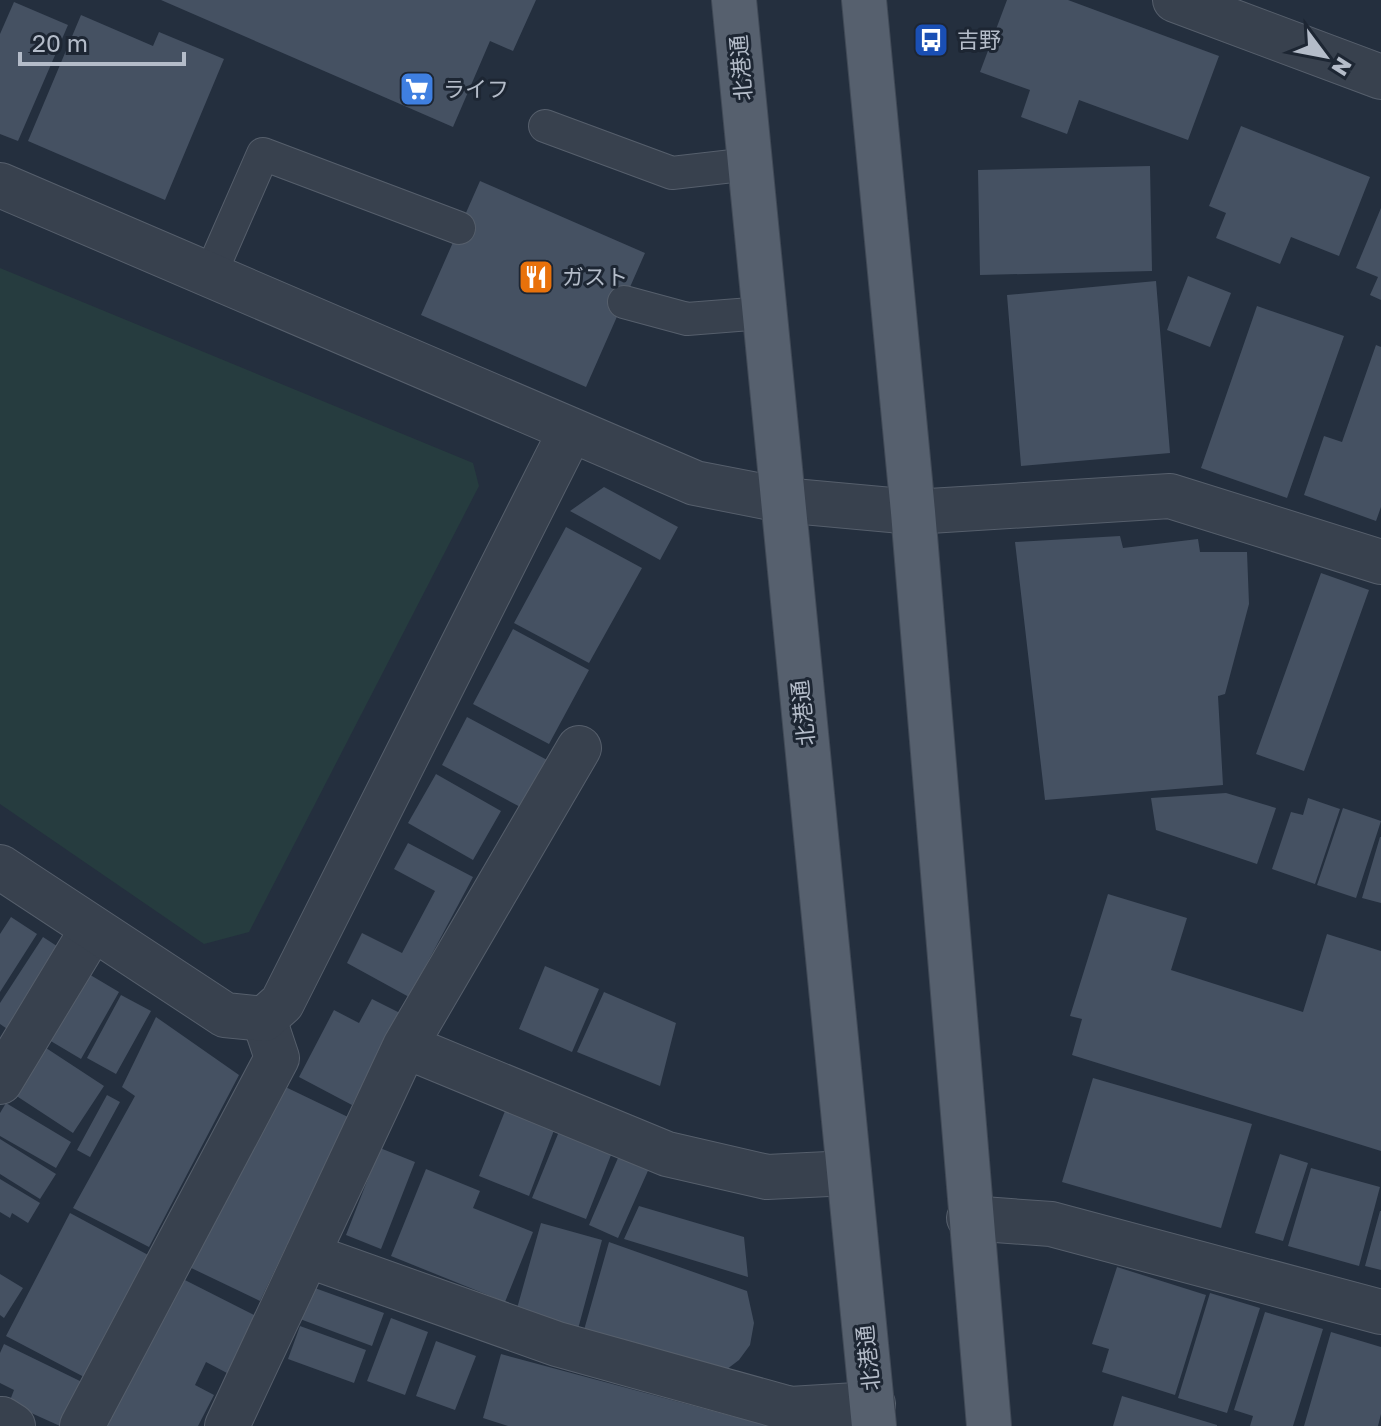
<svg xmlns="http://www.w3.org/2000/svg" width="1381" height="1426" font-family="'Golos Text','Noto Sans JP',sans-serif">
<rect width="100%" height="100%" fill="#242f3e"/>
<!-- green -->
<path fill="#263c3f" d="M0,268l473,195 6,23 -230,446 -45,12 -204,-140z"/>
<!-- building -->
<path fill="#455162" d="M161,0h375l-23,51 -23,-10 -37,86z
M1007,0h61l151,56 -31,84 -109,-40 -12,34 -46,-17 9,-27 -50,-18z
M14,2l54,23 -50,116 -18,-7v-100z
M81,15l72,31 6,-14 65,27 -59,141 -137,-59z
M1241,126l129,51 -31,79 -48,-19 -11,27 -64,-26 10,-25 -17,-7z
M1150,166l2,105 -172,4 -2,-105z
M480,181l165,72 -59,134 -165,-72z
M1381,208v92l-11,-5 8,-18 -22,-9z
M1188,276l43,17 -21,54 -43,-17z
M1156,281l14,172 -149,13 -14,-171z
M1257,306l87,30 -57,162 -86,-30z
M1376,345l5,2v160l-5,14 -72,-26 20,-59 18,6z
M604,487l74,40 -18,33 -90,-49z
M566,527l76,41 -53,95 -75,-40z
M1120,536l3,12 75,-9 2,13h47l2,52 -24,90 -7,2 5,89 -178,15 -30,-258z
M1321,573l48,17 -65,181 -48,-17z
M513,629l76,41 -40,74 -76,-40z
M467,717l82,44 -25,48 -82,-44z
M436,774l65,37 -28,49 -65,-37z
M1226,793l50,15 -19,56 -101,-34 -5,-32z
M1308,798l32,11 -25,75 -43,-15 19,-57 12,3z
M1343,808l38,13 -25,77 -39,-13z
M1380,837h1v66l-19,-5z
M408,843l65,34 -64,120 -62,-34 15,-30 40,20 33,-62 -41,-22z
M1108,894l79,24 -16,52 132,42 24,-78 54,17v200l-309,-96 10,-36 -12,-3z
M11,917l26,17 -37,58v-58z
M43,937l26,17 -53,81 -16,-11v-21z
M545,966l54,23 -27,63 -53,-23z
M87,973l32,19 -38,67 -32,-19z
M604,992l72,31 -16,63 -83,-34z
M121,995l30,16 -35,63 -29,-16z
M372,999l28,14 -48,92 -53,-28 35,-67 25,13z
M156,1017l83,58 -90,172 -76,-39 62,-112 -13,-9z
M43,1046l61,40 -31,47 -61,-40z
M1093,1078l159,46 -31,104 -159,-46z
M273,1081l75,36 -88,184 -75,-36z
M107,1095l13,7 -30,55 -13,-7z
M6,1103l65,39 -15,26 -56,-32v-23z
M507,1106l49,19 -27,71 -50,-20z
M560,1129l53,21 -27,69 -54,-21z
M0,1139l56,35 -16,25 -40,-25z
M380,1148l35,14 -34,87 -35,-14z
M621,1151l30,13 -33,74 -29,-13z
M1280,1154l28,9 -25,78 -28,-8z
M1311,1168l69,19 -21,79 -71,-20z
M426,1169l54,22 -7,17 60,24 -28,70 -114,-46z
M0,1179l40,24 -12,20 -16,-10 -2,5 -10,-6z
M639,1206l105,31 4,40 -124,-38z
M1380,1211h1v59l-16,-4z
M70,1213l80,43 -64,122 -80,-42z
M541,1223l61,17 -24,89 -62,-17z
M609,1242l138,49 7,32 -4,22 -11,15 -21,16 -134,-46z
M1117,1267l89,28 -31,100 -73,-23 7,-23 -17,-5z
M0,1274l23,14 -19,30 -4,-3z
M177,1276l79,40 -29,57 -21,-11 -11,23 19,10 -16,31h-97z
M312,1287l72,26 -12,33 -72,-27z
M1210,1293l50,15 -33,105 -49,-15z
M1265,1312l58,17 -30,97h-43l3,-10 -19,-6z
M391,1318l37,14 -23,63 -38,-14z
M300,1326l66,24 -12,33 -66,-24z
M1331,1332l50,15v67l-3,12h-74z
M436,1341l40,15 -21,54 -39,-14z
M4,1344l78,38 -22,44 -51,-23 5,-13 -14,-7v-30z
M501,1354l264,71v1h-257l-25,-8z
M1122,1396l95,29v1h-104z"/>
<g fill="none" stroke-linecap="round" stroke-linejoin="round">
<defs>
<path id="service" d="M545,126l127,47 78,-9
M210,275l53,-121 196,74
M624,302l63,17 77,-6"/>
<path id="minor" d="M1175,0l206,77
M913,512l257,-16 211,66
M405,1046l262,108 100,23 82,-4
M0,1082l92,-152
M969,1218l82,6 330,88
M307,1255l250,89 233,65 83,-5
M0,1422l2,-3 11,7
M82,1426l195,-368 -13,-39
M227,1426l178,-380 174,-298"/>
<path id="tertiary" d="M0,185l695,298 87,17 131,12
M0,867l225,148 39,4 18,-16 289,-573"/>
<path id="primary" d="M734,0l140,1426
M864,0l49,512 76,914"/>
</defs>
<!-- service casing -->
<use href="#service" stroke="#565f6c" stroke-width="34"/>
<!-- minor casing -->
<use href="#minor" stroke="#565f6c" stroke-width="46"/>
<!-- tertiary casing -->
<use href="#tertiary" stroke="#565f6c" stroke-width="46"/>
<!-- primary casing -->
<use href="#primary" stroke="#414a57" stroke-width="46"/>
<!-- service -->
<use href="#service" stroke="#38414e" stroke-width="32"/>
<!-- minor -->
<use href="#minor" stroke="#38414e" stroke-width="44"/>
<!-- tertiary -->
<use href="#tertiary" stroke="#38414e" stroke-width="44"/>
<!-- primary -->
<use href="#primary" stroke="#56606e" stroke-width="44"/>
</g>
<!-- icons -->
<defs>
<symbol id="bus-square" viewBox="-11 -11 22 22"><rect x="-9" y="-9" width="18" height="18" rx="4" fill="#1a4fb4" stroke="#1d2633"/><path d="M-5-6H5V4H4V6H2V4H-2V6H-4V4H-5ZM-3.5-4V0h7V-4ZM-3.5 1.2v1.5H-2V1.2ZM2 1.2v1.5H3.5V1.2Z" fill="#fff"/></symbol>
<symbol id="supermarket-square" viewBox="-11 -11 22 22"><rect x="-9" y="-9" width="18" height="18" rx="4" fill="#3f7fe0" stroke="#1d2633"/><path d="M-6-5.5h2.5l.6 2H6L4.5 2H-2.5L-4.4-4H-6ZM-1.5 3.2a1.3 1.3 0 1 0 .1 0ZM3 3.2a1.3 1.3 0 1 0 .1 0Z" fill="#fff"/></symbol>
<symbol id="restaurant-square" viewBox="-11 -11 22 22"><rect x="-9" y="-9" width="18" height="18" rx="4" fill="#e8710a" stroke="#1d2633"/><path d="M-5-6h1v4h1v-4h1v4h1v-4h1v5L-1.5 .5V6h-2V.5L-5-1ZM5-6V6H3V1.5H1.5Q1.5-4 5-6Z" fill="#fff"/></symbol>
</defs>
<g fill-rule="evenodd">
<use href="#bus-square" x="911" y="20" width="40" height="40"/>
<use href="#supermarket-square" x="397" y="69" width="40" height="40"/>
<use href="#restaurant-square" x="516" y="257" width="40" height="40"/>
</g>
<g text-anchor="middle" stroke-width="6" stroke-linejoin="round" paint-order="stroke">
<!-- poi labels -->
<g font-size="22" fill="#b4bcc9" stroke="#1d2633" text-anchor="start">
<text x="957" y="48">吉野</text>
<text x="443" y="97">ライフ</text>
<text x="562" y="285">ガスト</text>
</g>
<!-- street labels -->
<g font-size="22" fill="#b4bcc9" stroke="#1d2633">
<text transform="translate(741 68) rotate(-95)" y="8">北港通</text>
<text transform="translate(803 713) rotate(-96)" y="8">北港通</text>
<text transform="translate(868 1358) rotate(-96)" y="8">北港通</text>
</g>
</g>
<!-- north arrow -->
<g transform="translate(1325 56) rotate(122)" stroke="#1d2633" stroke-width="6" paint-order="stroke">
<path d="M0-6L14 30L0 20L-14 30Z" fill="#b4bcc9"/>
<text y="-12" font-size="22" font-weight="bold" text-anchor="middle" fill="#b4bcc9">N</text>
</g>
<!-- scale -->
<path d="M20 52v12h164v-12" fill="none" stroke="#b4bcc9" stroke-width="4"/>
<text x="32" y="52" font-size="24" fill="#b4bcc9" stroke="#1d2633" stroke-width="6" paint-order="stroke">20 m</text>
</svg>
